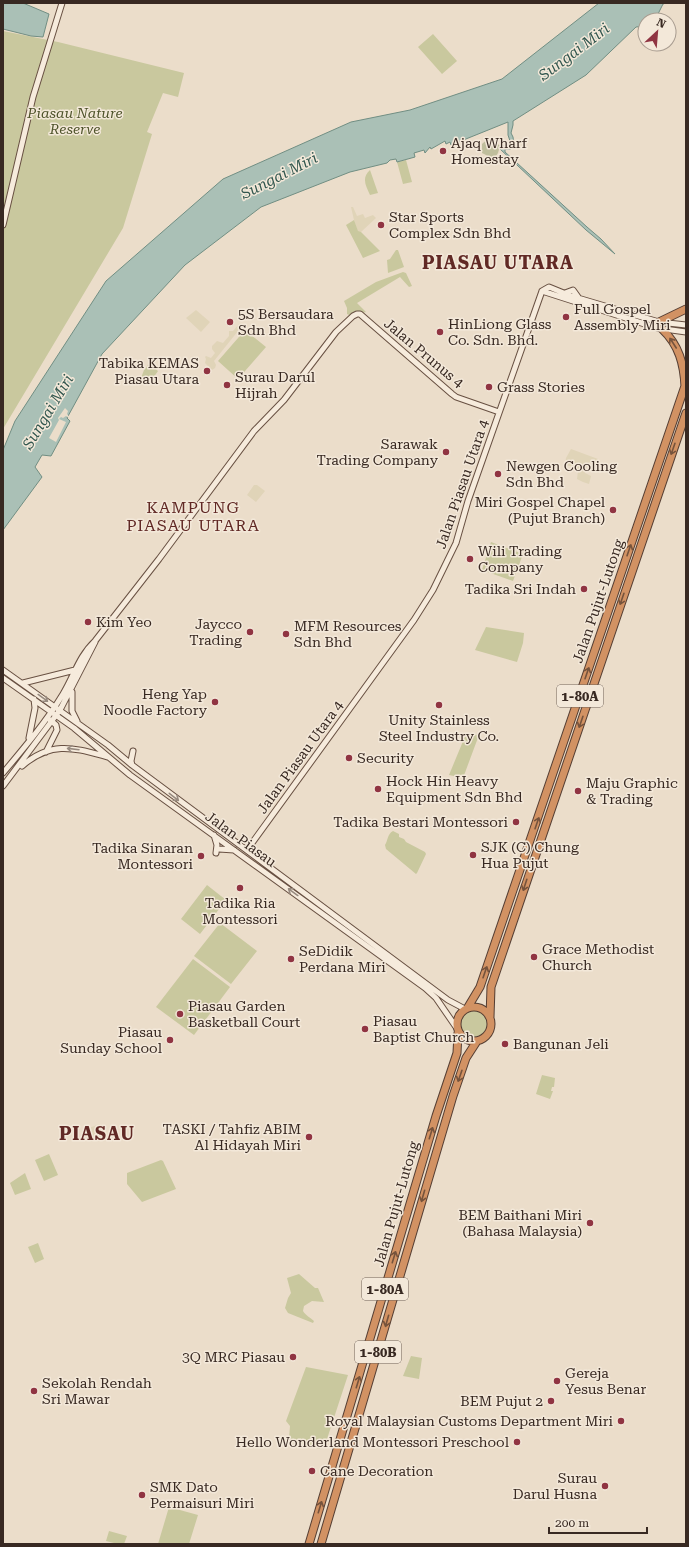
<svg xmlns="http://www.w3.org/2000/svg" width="689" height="1547" font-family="'Roboto Serif',serif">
<rect width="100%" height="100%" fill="#ebddca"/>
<!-- farmland -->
<path fill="#e0d4b8" d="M351,207h2l4,9 6,-2 2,4 8,-3 3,3 -15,14h-3l-4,-12z
M196,310l14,12 -9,10 -15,-14z
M239,324l3,2 -28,35 2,4 -1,3 -3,2 -7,-7 1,-4 -1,-2 1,-1 5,2 4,-5 -3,-4v-3l5,-5 6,2 6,-7v-5h4z
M571,449l27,10 -2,5 -7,-2 -3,6 -1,5 6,3 -2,8 -6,-2 -6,-3 1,-8 -3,-4 -10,-2 1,-7z
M254,485h3l8,6 -9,11 -9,-7z
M100,1124l5,13 -14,5 -5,-13z"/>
<!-- green -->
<path fill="#c9c89e" d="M3,31l55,11 126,31 -6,24 -15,-4 -16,39 5,2 -29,94 -120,201z
M433,34l24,27 -15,13 -24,-27z
M406,160l6,22 -9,2 -6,-22z
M370,170l8,23 -8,2c-4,-9 -9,-17 0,-25z
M354,220l4,11 3,1 19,19 -17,7 -17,-33z
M396,250h2l6,17 -16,6 -1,-13 3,-1z
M403,272l3,1 6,13 -3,1 -9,-10 -43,26 9,9 -15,4 -4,-2v-6l-3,-7 32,-19z
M245,330l21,17 -28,32 -20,-18z
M149,364l9,7 -9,13 -8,-6 3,-8z
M491,542l32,12 -10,27 -31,-11z
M486,627l38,6 -1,10 -6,19 -42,-12z
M466,734l13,1 -16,43 -14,-3z
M393,831l6,3v3l5,2 2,3 19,10 1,2 -9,19 -1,1 -30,-25 -1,-4c3,-4 2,-11 8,-14z
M207,885l19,15 -26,34 -19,-15z
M220,923l37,28 -26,33 -37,-28z
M193,959l37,28 -36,48 -38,-28z
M459 1024a14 14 0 1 1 28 0a14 14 0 1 1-28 0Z
M542,1075l13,3 -1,9h-2l-1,4h2l-3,8 -14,-5z
M49,1154l9,21 -14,6 -9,-21z
M161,1160l2,1 13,28 -34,13 -15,-18v-11z
M25,1173l6,16 -16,6 -5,-12z
M38,1243l6,16 -9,4 -7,-16z
M299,1274l16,14h3l6,14 -12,-1 -8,5 -1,5c3,5 7,6 11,10l-1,2 -25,-10 -3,-5 3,-10 3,-5 -4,-15z
M411,1356l11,2 -3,21 -16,-3z
M306,1367l42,8 -21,64h-5l-2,10 -31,-10 1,-13 -4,-5z
M169,1507l29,8 -9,29h-31z
M109,1531l18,5 -3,8h-6l-12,-3z"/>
<!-- cemetery -->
<path fill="#bfbe9c" d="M490,137l10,9 -2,7 -4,6 -12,-6v-9z"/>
<!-- water -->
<path fill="#aac0b6" stroke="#718e83" d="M3,3h20l26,11 -6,23 -12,-1 -28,-7z
M599,3h67l-3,1 -8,16h-10v6l-9,1 -50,48 -73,46v4l-2,8 2,4 1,8 -3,4h-6v3l82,75 14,12 14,15 -29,-24 -86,-81 2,-3 7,1 2,-3 -3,-9v-13l-57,23 -1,-3 -4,2 -1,-3 -14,8 -1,-2 -5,6 -1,-3 -10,3 1,4 -18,5 -1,-3 -6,1 -3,3 -37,9 -89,35 -76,58 -83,89 -35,64 3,3 -19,35 -9,-1 -7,12 7,10 -39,53v-80l12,-29 91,-140 117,-102 128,-57 59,-12 92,-31z"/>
<!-- pier -->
<path fill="#ebddca" d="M65,408l3,3 -1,3 4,5 -5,-3 -3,2 -2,-1 -2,2 7,3 -10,20 -7,-4 10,-18 -1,-2z"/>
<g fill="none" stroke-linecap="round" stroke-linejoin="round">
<defs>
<path id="secondary" d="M3,225l30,-128 29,-94
M542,291l7,-4 22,9 88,26 27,3
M542,291l115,37 29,4
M565,293l8,-3 5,7
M3,670l105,75 24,20 316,235 17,9
M3,678l71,50 56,47 295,213 11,10 20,29
M23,683l52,-13
M72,692v19l5,10
M29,738l6,-30 -1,-9
M46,752l11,-22 -1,-5 -6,-5
M132,765l-1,-4 2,-10
M22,766c30,-26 52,-18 86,-9
M3,773c21,-25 43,-51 60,-79 11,-18 16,-38 32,-53l64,-82 95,-128 30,-31 52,-68 17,-16 4,-2h3l92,80 4,3 43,15
M3,786l57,-76 35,-68
M214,835l3,10 -1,8
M219,849l15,1
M247,850l167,-230 19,-30 23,-47 12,-42 74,-210"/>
<path id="highway" d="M659,322l27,-13
M662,329c17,16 22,35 23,58
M457 1024a17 17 0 1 1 34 0a17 17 0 1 1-34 0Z
M468,1007l12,-20 206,-604
M490,1017l1,-30 195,-574
M309,1544l127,-428 21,-63 1,-20
M321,1544l132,-448 13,-38 11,-17"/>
</defs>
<!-- secondary casing -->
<use href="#secondary" stroke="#685042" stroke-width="7"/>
<!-- highway casing -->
<use href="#highway" stroke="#553e33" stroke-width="9"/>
<!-- secondary -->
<use href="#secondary" stroke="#f6ebdc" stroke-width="5"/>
<!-- highway -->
<use href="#highway" stroke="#d29263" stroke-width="7"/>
</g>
<!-- one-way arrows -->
<defs><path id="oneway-shaft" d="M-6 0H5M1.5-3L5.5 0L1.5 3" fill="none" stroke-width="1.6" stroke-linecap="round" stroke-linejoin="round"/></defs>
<g stroke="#76533c">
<use href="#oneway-shaft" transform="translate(673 343) rotate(-123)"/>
<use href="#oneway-shaft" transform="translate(673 449) rotate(109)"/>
<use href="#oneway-shaft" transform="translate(629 550) rotate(-71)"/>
<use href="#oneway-shaft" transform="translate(622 599) rotate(109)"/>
<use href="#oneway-shaft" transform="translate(587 673) rotate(-71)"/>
<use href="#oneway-shaft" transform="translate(581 722) rotate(109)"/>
<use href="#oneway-shaft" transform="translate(537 823) rotate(-71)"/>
<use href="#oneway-shaft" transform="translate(525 885) rotate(108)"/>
<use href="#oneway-shaft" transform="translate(485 972) rotate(-71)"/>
<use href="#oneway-shaft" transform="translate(460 1076) rotate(109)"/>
<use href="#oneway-shaft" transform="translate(431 1133) rotate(-73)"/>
<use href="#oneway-shaft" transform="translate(423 1196) rotate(106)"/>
<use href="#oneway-shaft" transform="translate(394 1257) rotate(-73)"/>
<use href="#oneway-shaft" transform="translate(387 1321) rotate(106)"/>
<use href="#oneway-shaft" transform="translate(358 1382) rotate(-73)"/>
<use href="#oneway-shaft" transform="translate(320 1507) rotate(-73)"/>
</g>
<g stroke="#978a7f">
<use href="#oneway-shaft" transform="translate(43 698) rotate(36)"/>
<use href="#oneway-shaft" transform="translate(73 749) rotate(-173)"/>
<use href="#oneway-shaft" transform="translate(174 797) rotate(38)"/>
<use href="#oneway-shaft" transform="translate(293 892) rotate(-144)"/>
</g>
<!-- markers -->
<g fill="#903442" stroke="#f3e8d9" stroke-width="1.5">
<circle cx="443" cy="151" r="4"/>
<circle cx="381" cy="225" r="4"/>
<circle cx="566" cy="317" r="4"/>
<circle cx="230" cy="322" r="4"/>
<circle cx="440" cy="332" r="4"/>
<circle cx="207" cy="371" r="4"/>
<circle cx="227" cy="385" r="4"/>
<circle cx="489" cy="387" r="4"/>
<circle cx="446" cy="452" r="4"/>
<circle cx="498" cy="474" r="4"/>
<circle cx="613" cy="510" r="4"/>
<circle cx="470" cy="559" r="4"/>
<circle cx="584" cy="589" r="4"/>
<circle cx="88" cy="622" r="4"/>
<circle cx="250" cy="632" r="4"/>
<circle cx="286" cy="634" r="4"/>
<circle cx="215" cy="702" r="4"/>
<circle cx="439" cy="705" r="4"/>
<circle cx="349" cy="758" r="4"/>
<circle cx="378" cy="789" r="4"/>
<circle cx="578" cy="791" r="4"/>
<circle cx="516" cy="822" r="4"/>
<circle cx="473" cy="855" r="4"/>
<circle cx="201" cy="856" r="4"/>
<circle cx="240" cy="888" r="4"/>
<circle cx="534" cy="957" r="4"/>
<circle cx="291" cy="959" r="4"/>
<circle cx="180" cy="1014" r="4"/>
<circle cx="365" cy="1029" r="4"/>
<circle cx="170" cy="1040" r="4"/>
<circle cx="505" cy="1044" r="4"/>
<circle cx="309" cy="1137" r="4"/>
<circle cx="590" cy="1223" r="4"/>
<circle cx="293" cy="1357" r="4"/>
<circle cx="557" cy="1381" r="4"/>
<circle cx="34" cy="1391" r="4"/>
<circle cx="551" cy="1401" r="4"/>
<circle cx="621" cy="1421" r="4"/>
<circle cx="517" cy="1442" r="4"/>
<circle cx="312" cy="1471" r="4"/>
<circle cx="605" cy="1486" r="4"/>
<circle cx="142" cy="1495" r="4"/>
</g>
<g text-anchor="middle" stroke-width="3" stroke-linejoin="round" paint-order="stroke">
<!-- shield labels -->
<g fill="#f3e8d9" stroke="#706259" stroke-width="1">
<rect x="557" y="685" width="46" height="22" rx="3"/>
<rect x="362" y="1278" width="46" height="22" rx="3"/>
<rect x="355" y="1341" width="46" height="22" rx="3"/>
</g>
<g font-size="13" font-weight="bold" fill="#382922">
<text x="580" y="701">1-80A</text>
<text x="385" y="1294">1-80A</text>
<text x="378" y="1357">1-80B</text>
</g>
<!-- park labels -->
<g font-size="14" font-style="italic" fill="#4e532a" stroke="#f3e8d9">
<text x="75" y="118">Piasau Nature<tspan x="75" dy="16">Reserve</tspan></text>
</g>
<!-- poi labels -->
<g font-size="14" fill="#382922" stroke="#f3e8d9" text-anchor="start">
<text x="451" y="148">Ajaq Wharf<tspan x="451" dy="16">Homestay</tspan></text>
<text x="389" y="222">Star Sports<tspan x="389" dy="16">Complex Sdn Bhd</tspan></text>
<text x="574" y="314">Full Gospel<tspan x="574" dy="16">Assembly Miri</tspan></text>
<text x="238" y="319">5S Bersaudara<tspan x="238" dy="16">Sdn Bhd</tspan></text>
<text x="448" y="329">HinLiong Glass<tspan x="448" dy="16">Co. Sdn. Bhd.</tspan></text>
<text x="199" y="368" text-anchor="end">Tabika KEMAS<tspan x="199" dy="16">Piasau Utara</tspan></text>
<text x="235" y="382">Surau Darul<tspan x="235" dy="16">Hijrah</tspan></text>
<text x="497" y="392">Grass Stories</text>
<text x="438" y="449" text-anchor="end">Sarawak<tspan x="438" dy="16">Trading Company</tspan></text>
<text x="506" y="471">Newgen Cooling<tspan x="506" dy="16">Sdn Bhd</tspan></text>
<text x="605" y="507" text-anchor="end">Miri Gospel Chapel<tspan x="605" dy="16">(Pujut Branch)</tspan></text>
<text x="478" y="556">Wili Trading<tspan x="478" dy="16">Company</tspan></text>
<text x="576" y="594" text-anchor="end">Tadika Sri Indah</text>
<text x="96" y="627">Kim Yeo</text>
<text x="242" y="629" text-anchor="end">Jaycco<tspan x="242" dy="16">Trading</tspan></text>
<text x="294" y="631">MFM Resources<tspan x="294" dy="16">Sdn Bhd</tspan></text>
<text x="207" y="699" text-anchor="end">Heng Yap<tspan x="207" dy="16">Noodle Factory</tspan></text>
<text x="439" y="725" text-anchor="middle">Unity Stainless<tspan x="439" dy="16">Steel Industry Co.</tspan></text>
<text x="357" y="763">Security</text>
<text x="386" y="786">Hock Hin Heavy<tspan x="386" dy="16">Equipment Sdn Bhd</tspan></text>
<text x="586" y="788">Maju Graphic<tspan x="586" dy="16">&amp; Trading</tspan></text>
<text x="508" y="827" text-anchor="end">Tadika Bestari Montessori</text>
<text x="481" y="852">SJK (C) Chung<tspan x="481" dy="16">Hua Pujut</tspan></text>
<text x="193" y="853" text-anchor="end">Tadika Sinaran<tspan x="193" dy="16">Montessori</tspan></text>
<text x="240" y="908" text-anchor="middle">Tadika Ria<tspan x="240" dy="16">Montessori</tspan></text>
<text x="542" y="954">Grace Methodist<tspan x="542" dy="16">Church</tspan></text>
<text x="299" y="956">SeDidik<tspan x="299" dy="16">Perdana Miri</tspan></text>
<text x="188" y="1011">Piasau Garden<tspan x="188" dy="16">Basketball Court</tspan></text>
<text x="373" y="1026">Piasau<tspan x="373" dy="16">Baptist Church</tspan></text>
<text x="162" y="1037" text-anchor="end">Piasau<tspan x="162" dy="16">Sunday School</tspan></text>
<text x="513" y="1049">Bangunan Jeli</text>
<text x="301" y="1134" text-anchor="end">TASKI / Tahfiz ABIM<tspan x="301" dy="16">Al Hidayah Miri</tspan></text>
<text x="582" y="1220" text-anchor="end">BEM Baithani Miri<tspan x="582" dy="16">(Bahasa Malaysia)</tspan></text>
<text x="285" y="1362" text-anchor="end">3Q MRC Piasau</text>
<text x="565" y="1378">Gereja<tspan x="565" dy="16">Yesus Benar</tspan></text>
<text x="42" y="1388">Sekolah Rendah<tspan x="42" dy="16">Sri Mawar</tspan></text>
<text x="543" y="1406" text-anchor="end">BEM Pujut 2</text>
<text x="613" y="1426" text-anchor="end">Royal Malaysian Customs Department Miri</text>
<text x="509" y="1447" text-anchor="end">Hello Wonderland Montessori Preschool</text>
<text x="320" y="1476">Cane Decoration</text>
<text x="597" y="1483" text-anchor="end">Surau<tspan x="597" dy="16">Darul Husna</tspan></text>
<text x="150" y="1492">SMK Dato<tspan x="150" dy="16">Permaisuri Miri</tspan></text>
</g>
<!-- street labels -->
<g font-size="14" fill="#382922" stroke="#f3e8d9">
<text transform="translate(424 353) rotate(40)" y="5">Jalan Prunus 4</text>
<text transform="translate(462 484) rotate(-71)" y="5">Jalan Piasau Utara 4</text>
<text transform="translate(598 601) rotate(-71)" y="5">Jalan Pujut-Lutong</text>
<text transform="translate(300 757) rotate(-54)" y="5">Jalan Piasau Utara 4</text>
<text transform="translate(241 839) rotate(36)" y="5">Jalan Piasau</text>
<text transform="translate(396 1204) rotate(-74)" y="5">Jalan Pujut-Lutong</text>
</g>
<!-- water labels -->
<g font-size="15" font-style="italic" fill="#32574f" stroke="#f3e8d9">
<text transform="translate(574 52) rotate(-37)" y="5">Sungai Miri</text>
<text transform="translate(279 176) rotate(-27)" y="5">Sungai Miri</text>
<text transform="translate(48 412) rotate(-59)" y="5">Sungai Miri</text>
</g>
<!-- quarter labels -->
<g font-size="16" letter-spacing="1" fill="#612925" stroke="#f3e8d9">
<text x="193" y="513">KAMPUNG<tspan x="193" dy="18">PIASAU UTARA</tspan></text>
</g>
<!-- district labels -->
<g font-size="18" font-weight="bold" letter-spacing="1" fill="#612925" stroke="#f3e8d9">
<text x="498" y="269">PIASAU UTARA</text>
<text x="97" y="1140">PIASAU</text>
</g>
</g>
<!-- border -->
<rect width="689" height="1547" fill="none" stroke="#382922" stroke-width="8"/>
<!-- north arrow -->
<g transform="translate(657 32) rotate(26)"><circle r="19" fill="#f3e8d9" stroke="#a89c90"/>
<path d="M0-3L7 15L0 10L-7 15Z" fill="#903442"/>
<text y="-6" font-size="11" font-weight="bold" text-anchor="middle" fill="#382922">N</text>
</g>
<!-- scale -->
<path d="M549 1527v6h98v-6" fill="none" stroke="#382922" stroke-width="2"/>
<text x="555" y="1527" font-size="12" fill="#382922" stroke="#f3e8d9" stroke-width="3" paint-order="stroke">200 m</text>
</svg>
